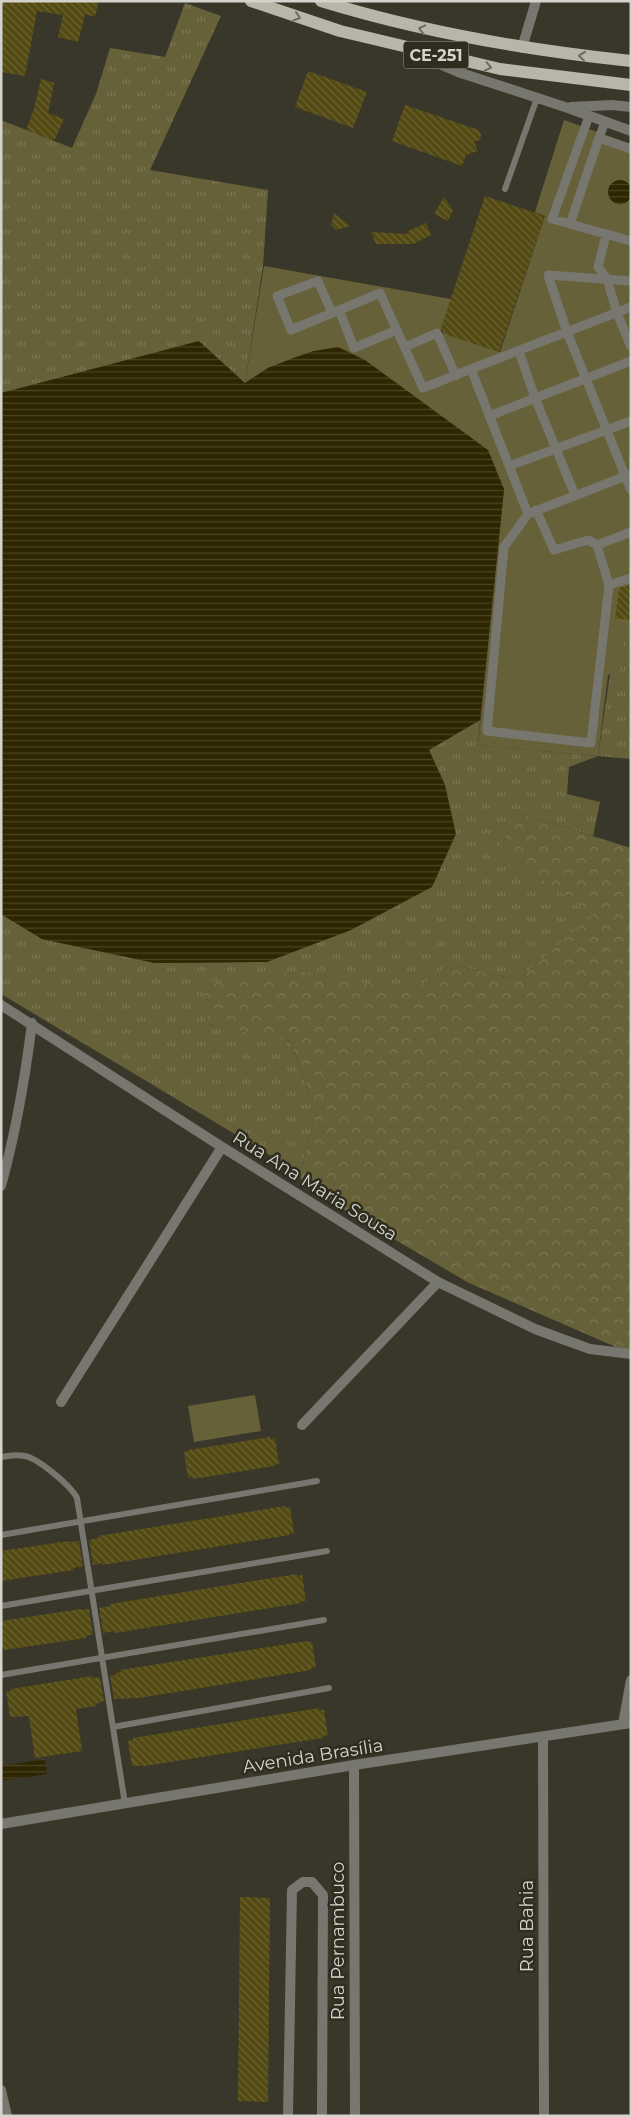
<svg xmlns="http://www.w3.org/2000/svg" width="632" height="2117" font-family="Montserrat,sans-serif">
<defs>
<pattern id="grass-tufts" width="24" height="20" patternUnits="userSpaceOnUse" patternTransform="scale(1.25)"><rect width="24" height="20" fill="#67613a"/><path d="M3 7l-1-3M5 7V3M7 7l1-3M15 17l-1-3M17 17v-4M19 17l1-3" fill="none" stroke="#7c7755"/></pattern>
<pattern id="forest-crowns" width="20" height="18" patternUnits="userSpaceOnUse" patternTransform="scale(1.25)"><rect width="20" height="18" fill="#67613a"/><path d="M2 6a3 3 0 1 1 6 0M12 15a3 3 0 1 1 6 0" fill="none" stroke="#7c7755"/></pattern>
<pattern id="water-rules" width="6" height="5" patternUnits="userSpaceOnUse" patternTransform="scale(1.25)"><rect width="6" height="5" fill="#2d2600"/><path d="M0 2.5h6" fill="none" stroke="#4b4524"/></pattern>
<pattern id="building-back-hatch" width="6" height="6" patternUnits="userSpaceOnUse" patternTransform="scale(1.25)"><rect width="6" height="6" fill="#534a13"/><path d="M-1 5l2 2M0 0l6 6M5-1l2 2" fill="none" stroke="#6b6334"/></pattern>
</defs>
<rect width="100%" height="100%" fill="#39372a"/>
<!-- grass -->
<path fill="url(#grass-tufts)" d="M185,3l36,13 -71,154 118,20 -5,76 -18,117 -217,4 -27,6v-273l71,28 24,-54 14,-46 55,9z
M618,620h13v139l-33,-3 -29,11 -2,27 33,8 -7,34 -74,-23 -22,38 98,63 -77,66 -68,-16 -39,29 -109,-22 -93,54 81,16 26,70 -16,62 -299,-179v-80l41,25 113,24 112,-1 178,-177 -16,-35 51,-30 -2,25 120,11z"/>
<!-- forest -->
<path fill="url(#forest-crowns)" d="M519,813l112,35v502l-6,1 -156,-68 -167,-98 -2,-12 16,-62 -26,-70 -81,-16 -9,-42 102,-12 109,21 39,-28 68,16 76,-66 -97,-63z"/>
<!-- green -->
<path fill="#67613a" d="M564,120l67,24v476h-12l5,3 -3,46 -13,6 -10,81 -120,-11 26,-256 -190,-138 -46,17 -23,15 19,-117 187,33 -11,33 60,20 45,-136 -10,-4z
M255,1395l6,36 -67,11 -6,-36z"/>
<!-- water -->
<path fill="url(#water-rules)" d="M608 192a12 12 0 1 1 24 0a12 12 0 1 1-24 0Z
M199,341l46,42 23,-15 28,-11 18,-6 24,-4 27,13 123,90 16,39 -24,231 -51,30 16,35 11,49 -24,53 -81,43 -84,32 -112,1 -113,-24 -41,-25v-521z
M45,1759l2,15 -46,7v-15z"/>
<!-- building -->
<path fill="url(#building-back-hatch)" d="M1,1h98l-4,16 -10,-3 -7,28 -20,-5 5,-22 -26,-4 -12,65 -24,-4z
M308,71l59,21 -14,36 -58,-21z
M41,79l13,4 -6,30 16,6 -10,22 -28,-11 8,-21z
M405,105l74,25 2,5 -1,5 -6,2 4,9 -12,4 -4,11 -70,-25z
M485,196l60,20 -46,136 -55,-18 -3,-6z
M444,197l9,13 -5,11 -14,-7z
M334,213l16,13 -14,4 -5,-5z
M426,223l5,12 -18,9h-37l-5,-12 38,2 -1,-3z
M631,585v35l-16,-1 4,-31z
M270,1437v2l5,-1 4,26 -5,1v1l-81,13v-2l-5,1 -4,-26 4,-1v-1z
M285,1506v2l5,-1 4,26 -5,1v1l-186,30 -1,-2 -9,2 -4,-25 10,-2 -1,-2z
M69,1541l1,1 9,-1 4,25 -10,2 1,2 -73,11v-30z
M297,1574v2l5,-1 4,26h-5v2l-186,30v-2l-12,2 -4,-25 12,-2 -1,-2z
M81,1609l1,1 7,-1 4,25 -7,2v2l-82,12v-2l-3,1v-28z
M307,1641v1h5l4,25 -5,1v2l-172,28 -25,1 -4,-23 6,-1v-2l5,-1 -1,-2z
M92,1676v2l8,-1 4,24 -8,3v2l-20,3 6,42 -47,7 -6,-42 -19,1 -4,-26h5v-2z
M319,1708v2h5l4,25 -5,1v2l-178,28h-13l-4,-25 5,-1v-2z
M240,1897l30,1 -2,204 -30,-1z"/>
<g fill="none" stroke-linecap="round" stroke-linejoin="round">
<!-- service -->
<path stroke="#777770" stroke-width="6" d="M505,189l32,-91
M1,1457c8,-1 16,-3 24,-1 14,3 46,30 52,42l48,306
M1,1535l316,-54
M1,1606l326,-55
M1,1675l323,-55
M113,1727l216,-39"/>
<!-- pedestrian -->
<path stroke="#777770" stroke-width="9" d="M589,116l-37,103 79,22
M599,138l6,-16
M570,224l29,-86 32,11
M606,235l-8,32 9,12 10,34 14,34
M631,281l-83,-6 19,57 64,158
M631,307l-160,62 57,145 -24,33 -17,184 104,12 18,-158 -12,-40 34,-13
M339,310l15,38 43,-18
M332,313l-14,-32 -41,15 14,34c29,-12 59,-24 89,-37l43,95 48,-19
M405,347l32,-14 19,43
M519,351l16,47 40,97
M489,416l142,-55
M509,466l122,-45
M536,510l18,40 34,-10 9,5
M528,514l103,-40
M609,585l22,-7"/>
<!-- minor -->
<path stroke="#777770" stroke-width="10" d="M522,48l14,-47
M409,51l49,21 110,36 63,23
M571,107l41,-2 19,2
M1,1005l221,142 216,135 97,47 30,11 25,9 41,5
M1,1186c15,-54 24,-107 31,-163
M61,1402l161,-255
M302,1425l136,-143
M623,1724l8,-44
M543,1737l1,379
M354,1765l1,351
M1,1824l353,-59 277,-42
M1,2090l6,26
M288,2116l4,-226 11,-8h9l11,13 -1,221"/>
<!-- primary -->
<path stroke="#b7b6a9" stroke-width="12" d="M251,1l89,30 160,38 131,16
M321,1c101,31 205,49 310,60"/>
</g>
<!-- one-way arrows -->
<defs><path id="oneway-chevron" d="M-2-3.5L2.5 0L-2 3.5" fill="none" stroke-width="1.6" stroke-linecap="round" stroke-linejoin="round" transform="scale(1.25)"/></defs>
<g stroke="#6c6b5e">
<use href="#oneway-chevron" transform="translate(297 17) rotate(18)"/>
<use href="#oneway-chevron" transform="translate(422 29) rotate(-166)"/>
<use href="#oneway-chevron" transform="translate(582 56) rotate(-174)"/>
<use href="#oneway-chevron" transform="translate(488 67) rotate(13)"/>
</g>
<g text-anchor="middle" stroke-width="5" stroke-linejoin="round" paint-order="stroke">
<!-- shield labels -->
<rect fill="#2f2d20" stroke="#a3a298" stroke-width="1" x="403.5" y="41.5" width="65" height="27" rx="4"/>
<g font-size="16" font-weight="bold" fill="#d5d4cc">
<text x="436" y="61">CE-251</text>
</g>
<!-- street labels -->
<g font-size="18" fill="#d5d4cc" stroke="#2f2d20">
<text transform="translate(315 1186) rotate(32)" y="6">Rua Ana Maria Sousa</text>
<text transform="translate(313 1756) rotate(-9)" y="6">Avenida Brasília</text>
<text transform="translate(527 1926) rotate(-90)" y="6">Rua Bahia</text>
<text transform="translate(338 1941) rotate(-90)" y="6">Rua Pernambuco</text>
</g>
</g>
<!-- border -->
<rect width="632" height="2117" fill="none" stroke="#d5d4cc" stroke-width="5"/>
</svg>
